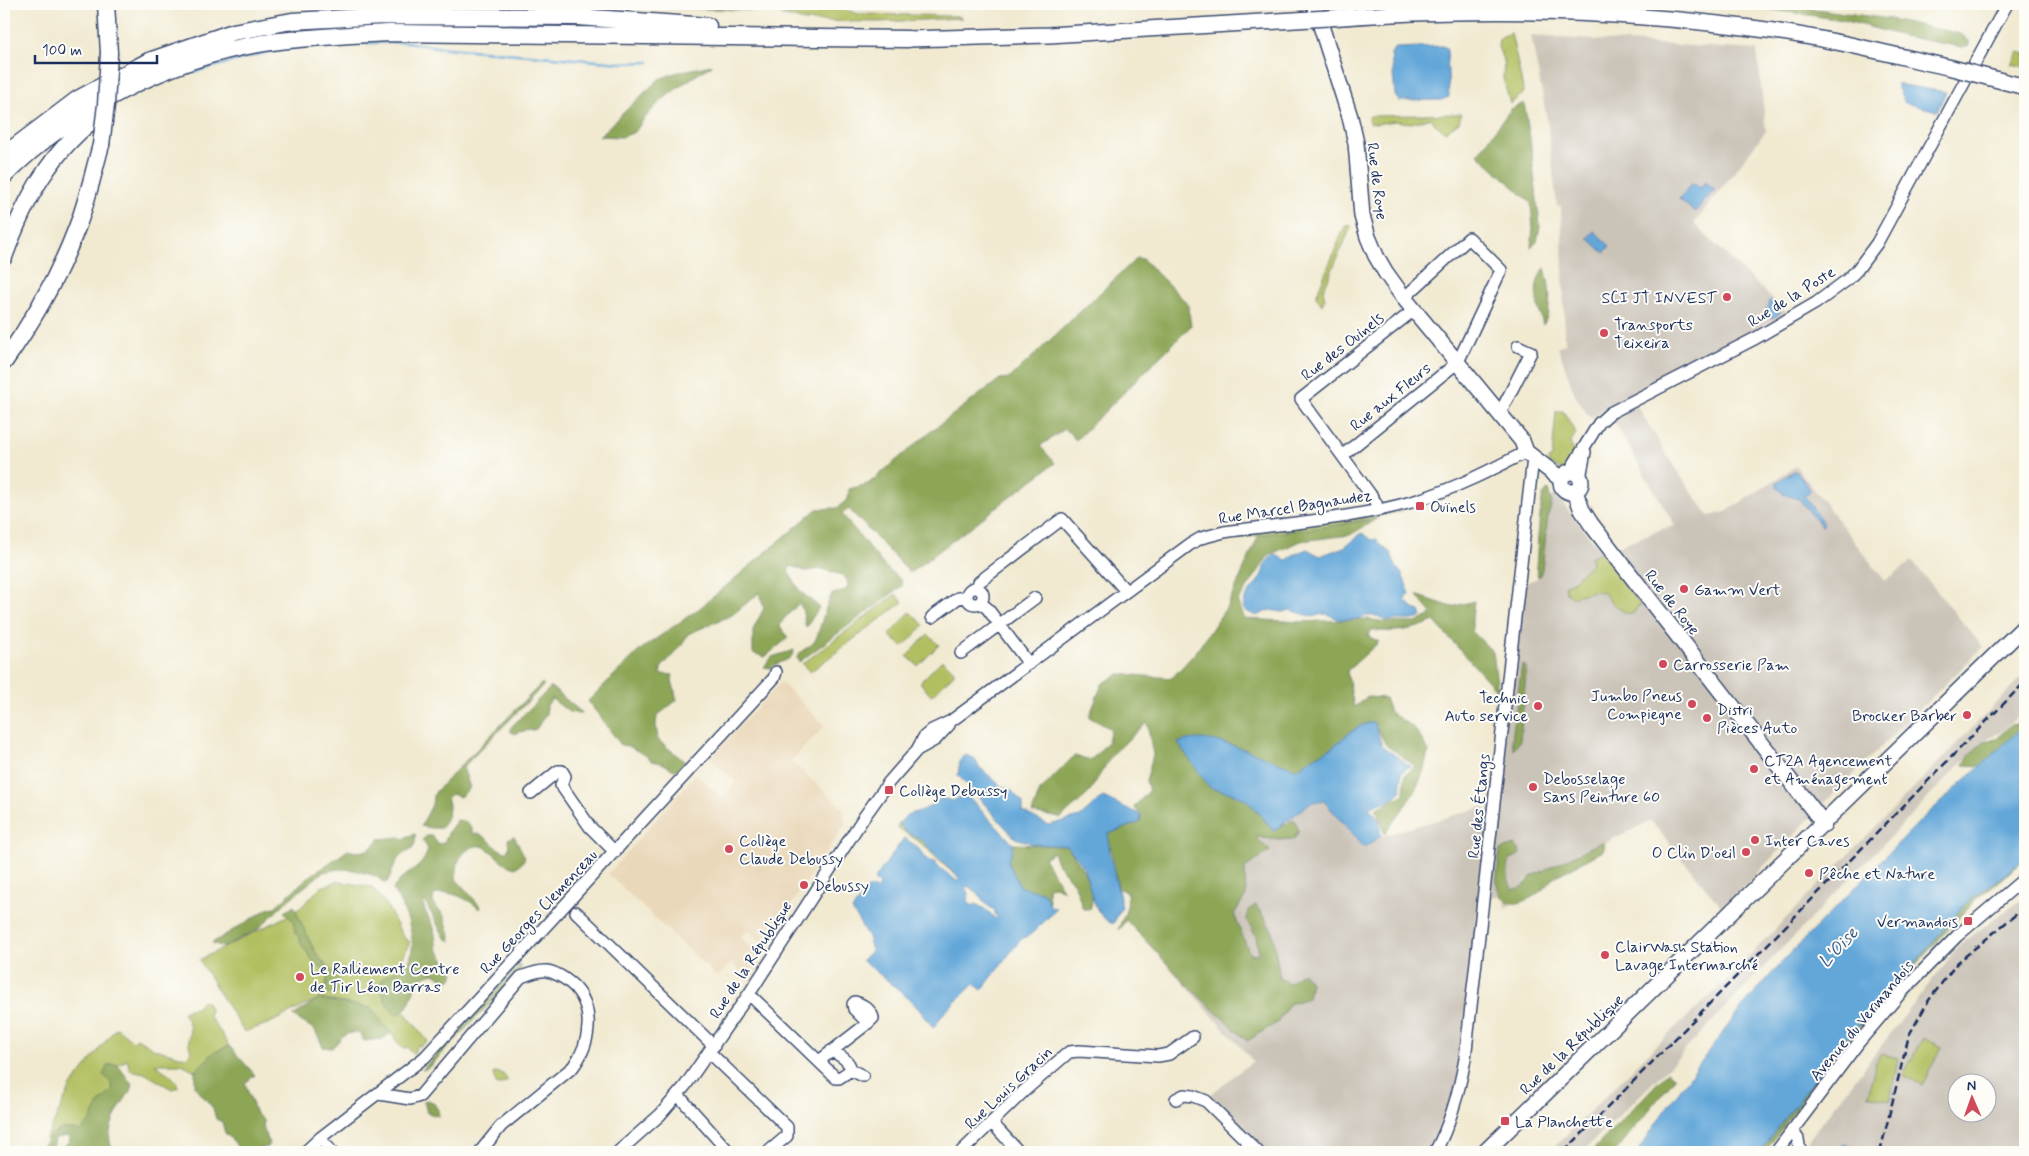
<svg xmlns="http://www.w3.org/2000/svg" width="2029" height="1156" font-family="Mynerve,sans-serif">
<rect width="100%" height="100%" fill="#fdfcf7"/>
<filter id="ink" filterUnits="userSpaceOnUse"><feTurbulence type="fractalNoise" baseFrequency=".02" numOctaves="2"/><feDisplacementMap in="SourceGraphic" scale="10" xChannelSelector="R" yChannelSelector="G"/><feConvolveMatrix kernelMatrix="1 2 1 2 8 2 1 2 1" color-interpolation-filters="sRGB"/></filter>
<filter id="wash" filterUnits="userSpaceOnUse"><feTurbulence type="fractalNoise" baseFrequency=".0096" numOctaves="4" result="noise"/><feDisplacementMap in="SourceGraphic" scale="20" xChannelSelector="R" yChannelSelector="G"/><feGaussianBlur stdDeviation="1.12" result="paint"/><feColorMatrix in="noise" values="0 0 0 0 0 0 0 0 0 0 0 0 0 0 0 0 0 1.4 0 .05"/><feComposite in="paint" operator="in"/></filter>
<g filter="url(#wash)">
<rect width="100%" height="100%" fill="#f1ead1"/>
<!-- built -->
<path fill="#ead8ba" d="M781,682l44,44 -34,35 53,48 1,15 -81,121 -16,-15 -7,8 23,23 -14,21 -18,-19 -15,14 -109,-103 88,-100 26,24 14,-15 -26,-25z"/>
<!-- industrial -->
<path fill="#cac3b8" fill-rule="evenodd" d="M1531,36l226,14 9,81 -72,93 93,89 -156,83 44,72 34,48 17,-4 70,-46 89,115 27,-20 71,86 -150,147 -110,115 -72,-88 -126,60 6,8 -26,20 1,-15 -27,6 -23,192 -25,60h-165l-56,-57 43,-34 -92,-103 76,-69 17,-47 66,-46 44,51 17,-11 102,-29 6,5 34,-228 17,-7 9,-78 6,-5 47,58 63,-24 10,-2 -68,-116 -17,8 -15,-23 -17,-48 7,-4 -4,-137 -4,1 -10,-88z
M2025,674v35l-24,23 -18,9 -219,226 -101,106 -81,79h-33l107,-106 52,-48z
M2025,897v255h-226l161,-208zM1956,1084h30v30h-30z"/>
<!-- green -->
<path fill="#b2bf61" stroke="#667760" d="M825,8h14l20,6 99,2 4,2 -83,4 -74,-1 -24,-6 25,-2z
M1511,33l13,60 -14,11 -7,-26 1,-16 -6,-15 1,-8z
M2018,52l7,2v13l-13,-3z
M1461,114l-2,8 -14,10 -11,-9 -2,-5 -21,5 -16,-2 -19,3 -6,-1 -2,-5 2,-2z
M1350,225l1,2 -28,64 2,7 -3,7 -6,-9 29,-70z
M1556,411h7l13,22 -6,10 5,12 -7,12 -7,3 -12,-6 -1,-5 4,-2z
M1403,511l-66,14 -104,14v-3z
M1601,552l40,54h-3l-5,8c-12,-1 -24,-13 -30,-22l-9,-1 -22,6 -7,-5v-7l8,-4 19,-18 -2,-6z
M896,594l7,8 -93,70 -8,-8z
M910,612l14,13 -21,22 -14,-12z
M928,634l11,11 -21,21 -11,-10z
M941,661h3l10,10v3l-21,20 -3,1 -10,-13z
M899,822l4,1 24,18 33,37c-14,-10 -24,-20 -36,-32 -8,-8 -19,-12 -27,-19z
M338,881l34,6 14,17 17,33 7,5 -11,24 -16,21 16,18 29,36 -8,6 -2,-2 -2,2 -2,8 -7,-8 -4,2 -32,-41 -53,-9 -48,24 -26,9 -45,-72 88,-44 13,-8 21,-21z
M201,1001l6,1 3,7 -1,7 13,18 7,12 -15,6 -19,19 -13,-7h-27c8,7 21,12 23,23l-6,2 -28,-16 -14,-3 -3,-10 -9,5h-10l5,25 -23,31 -10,10 -7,-2 -27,10 25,-53 44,-57 2,-1 16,13 4,-3 18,11 32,9 4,-7c-7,-16 6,-20 -8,-38l5,-4 9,-1z
M1923,1038l19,9 -20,38 -19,-10z
M1881,1054l17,4 -8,42 -22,-5 8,-33z
M496,1072l7,2 5,7 -9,4 -3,-1 -3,-10z"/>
<!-- forest -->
<path fill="#8da657" stroke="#546a5a" d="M546,4h245l-20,7z
M1143,4h72l-52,3 -21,-2z
M1733,4h58l17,4 82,11 71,15 8,7v4l-7,2 -59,-11 -60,-16z
M712,65c-29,19 -58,36 -77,67l-13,5 -23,-1 60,-57 19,-7z
M1524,103l6,35 10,88 -3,16 -6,5 2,-19 -2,-25 -53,-49 33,-45z
M1137,258l6,1 45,45 3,22 -115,114 -11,-11 -25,17 15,17 -145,110 -61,-64 -7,5 43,53 16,13 1,6 -103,76 -2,-4c2,-9 15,-10 19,-19 6,-15 8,-30 16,-45l10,-2 6,-4 -1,-8 -5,-5 -20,-6 -16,2 -15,-5 -3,5 12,20 19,16 -13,21 -4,-20 -3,-5 -16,17 -3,6 8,12 -23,19 -12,-4v-23l11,-22 -5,-15 -27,22 -44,19 -6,11 -21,23v6l12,1 -1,5 5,20 -20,16 -1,9 2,15 26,21 -1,6 -9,3 -12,-7 -10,-2 -7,-6 -17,-9 -7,-1 -33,-44 52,-51 60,-42 117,-99 20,-1 11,-9 1,-10 19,-5 62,-52 70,-53 10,-1z
M1545,268c5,17 8,42 -2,57 -5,-20 -13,-39 2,-57z
M1548,490l4,14 -4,11 -6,54 -2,7 -2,1c-4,-6 2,-67 4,-77 1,-5 2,-7 6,-10z
M1378,518l-28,17 -49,6 -32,14 -31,47 7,17 57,3 64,-3 21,3 29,1 17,-9 -17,-19 36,12 22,-6 -2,18v12l21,21 5,40 -64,-71c-22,10 -41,12 -64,9l-2,6 11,6 -32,29 7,36 13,-10 18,1 5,14 24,16 15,23c-4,9 -4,18 -8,26 -8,22 -24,38 -36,57l-9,-25 28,-15 1,-19 10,-9 -29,-21 -13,-23c-19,3 -27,15 -42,26 -12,8 -23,11 -33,21l-9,-3 -79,22 22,5 16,8 26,30 20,-12 5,12 -5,8 -16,1 -22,-3 14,14 -25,17 1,28 -12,18 16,41 9,-2 -3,-17 -10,-17 2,-9 8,-5 16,25 8,48 9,5 14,-11 8,11 -3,15 -19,6 -11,18 -31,19 -57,-53 -64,-68 -8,10c5,-12 12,-24 9,-37l-9,-5 -10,-54 32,-12 1,-7 -7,-8 15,-16 -3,-10 7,-26 -6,-33 -35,33 -24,39 -27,24 -29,-5 8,-22 34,-35 17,4 16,-17 4,-14 -22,-12 13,-33 17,-10 53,4 24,-26 32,-47 31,-70 79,-10z
M794,650c-2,13 -16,10 -23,18l-7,-1 8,-10z
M1522,664l4,3v7l-6,66 -6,10 -2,-10z
M542,683l2,2 -81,82 7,21 -10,9 -8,-3 -5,4c5,11 0,20 -6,30h-9l-11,-2 11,-21 1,-9 4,-6z
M551,687l30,25 -1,2 -11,-2 -17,-13 -5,6 -1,10c-5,4 -7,12 -10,14 -4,2 -14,1 -21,5l-5,-3 1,-4z
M2025,718c-1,16 -33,38 -45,48l-16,-1 4,-8 15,-16 14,-2 13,-14 6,-1z
M457,820l9,2 6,5v7c16,-2 20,15 34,18l3,-4 -1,-9 6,-3 11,21 -3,6 -7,5c-14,-4 -17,-13 -29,-20 -10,-7 -25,4 -28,15 -1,5 -1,10 -2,16l25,28 -1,2c-12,-10 -30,-20 -46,-14 -4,11 5,13 10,21 2,3 6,20 7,25l-6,-3 -20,-36h-2l2,9 9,17 3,21 17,24 -2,6 -6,2 -12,-8c-28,5 -15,34 -38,42 -10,-8 -16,-23 -14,-36 7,-8 22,-9 26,-16 12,-21 -3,-54 -15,-73 10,-20 29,-17 35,-41l-6,-9 5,-4h5l6,8 6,-1 5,-12z
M415,834c3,17 -9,15 -17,25 -5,7 -6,16 -11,23l-3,1 -8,-7 -22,-6 -15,-1 -16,3 -36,29 -29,28 -34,18 -12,-4 57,-35 6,-1 31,-28 42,-29c14,4 23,1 31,-11l21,-2 4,2z
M1601,842l4,3 -2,6 -49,26c-8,13 -42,40 -53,18 -1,-3 -4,-7 -4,-10 -1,-11 2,-24 3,-35l14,-5 6,5 -1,5 -10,5c-2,10 -2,22 4,29 10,0 13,-5 18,-12z
M1013,844l54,2c12,16 31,44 23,63h-7l-8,-24 -18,-22 -4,-11 -9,6 20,33 -9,-5 -7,1 1,15 -5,-9 -24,-6 -12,-26 4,-10z
M2025,851v9l-50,40 -65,71 -72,81 -73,100h-6l71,-101 141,-155z
M294,906c7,16 15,37 25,51 8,11 20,17 22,32l-4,4 -6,2 -6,-4 3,-17 -14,-12 -13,-18 -2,-7 -4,-4 -2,-12 -9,-9z
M520,964l1,2 -1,6 -92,96 -6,2z
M318,999l53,9 20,25 -9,6 -18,2 -4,-8c-20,-1 -16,4 -28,15l-9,-1 -8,-17 -22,-14z
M229,1046l26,29 -10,8 11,31 7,6 1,12 6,11 -3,4 -17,5h-10l-5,-9 -10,-10 -3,-11 -6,-3 -3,-11 -18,-21v-16l19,-19z
M108,1065h10l15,21c-10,18 -33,45 -19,66h-49l-1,-6 6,-6 -3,-4 -12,2 -2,11 -4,3h-11c12,-16 18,-28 42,-21l10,-10 10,-19 13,-12 -3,-9 -7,-6z
M1668,1072l7,6 -60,74h-24z
M427,1100l6,2 5,8 1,6 -12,-3 -3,-12z"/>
<!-- water -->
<path fill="#64a7d9" stroke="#406b9c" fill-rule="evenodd" d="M1442,46l3,1 2,4 2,46 -8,3 -42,1 -4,-6 -4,-41 2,-4 3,-2z
M1896,84l50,8 -9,19 -32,-8z
M1705,182l10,7 -20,23 -16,-13 13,-16 9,5z
M1594,231l16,15 -6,7 -16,-15z
M1769,301h4l7,12 -7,5 -4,-1 -2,-8z
M1794,471l3,1 13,17 -2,5 -4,2 20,28 -2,3 -23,-28 -16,-5 -6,-7v-5z
M1362,533l9,7 6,-1 1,4 13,10 5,14 6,7 8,20 -3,1 -2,5 9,9 6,2 2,6c-10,6 -24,1 -34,4l-10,-5h-12l-13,4 -15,-1 -11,-5 -16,2 -21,-6 -8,2 -12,-2 -14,6 -12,-6c-3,-13 10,-21 16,-32 5,-9 5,-18 15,-24l11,7 7,-6 14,-6 13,7 24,-9z
M1374,722l8,24 28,20 -9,7v18l-10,9 -22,7 10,13 2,16 -17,11 -40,-46 -13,1 -37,29 -26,-30 -16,-8 -22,-5 -32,-45c31,-15 88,17 120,26 10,-10 21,-13 33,-21 15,-11 23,-23 43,-26z
M2025,725v134l-60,45 -37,44 -89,99 -79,105h-123l31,-46 71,-95 42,-48 140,-143z
M966,755l8,3 5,9 22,19 9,3 13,14v9l26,13 31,-8 23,-20 38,18 -1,7 -32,12 2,21 12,52 -9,17c-23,-10 -21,-39 -31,-59 -3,-6 -10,-13 -15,-19l-33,-2 -19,-6 -57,-63 2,-15z
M961,796l9,2 43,46 -1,7 -4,10 12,26 24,6 7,14 5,1 -9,11 -16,15 -11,6 -38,50 -8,-6 -30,29 -11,15c-17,-28 -47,-48 -71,-68l10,-10 -4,-13 -16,-27 17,-23 8,3 2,-5 -5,-5 30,-42c13,8 14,9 23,22l10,3 -1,2 21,16 3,-2 -28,-27 -8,-10 -19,-11 -6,-7c10,-14 15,-9 28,-16 5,-2 9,-7 14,-10l12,3zM966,886c14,4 16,19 29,24v5l3,2 -2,2 -8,-8 -12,-7 -4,2 -4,-5 1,-7 -4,-6z
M1842,1144l30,6v2h-31z"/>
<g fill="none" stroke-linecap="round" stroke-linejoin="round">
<!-- stream -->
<path stroke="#64a7d9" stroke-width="2.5" d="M517,4h6
M336,44l72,-2 28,5 185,16 28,-1
M190,73l74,-20 44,-7"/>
</g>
</g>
<g filter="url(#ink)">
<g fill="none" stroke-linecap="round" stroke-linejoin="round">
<defs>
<path id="minor" d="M1499,415l32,-63 -13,-6
M1343,455l115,-93 43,-92 -32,-32 -65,60
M1569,472l30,-49 11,-10 146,-75 60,-35 31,-23 10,-10 20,-27 130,-239
M1580,478l5,-26
M1377,510l-1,-7 -6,-9 -69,-95 113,-89
M967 596a8 8 0 1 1 16 0a8 8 0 1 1-16 0Z
M977,588l2,-6 83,-63 64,72
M980,603l7,5 42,56
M932,617l26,-19 9,-1
M961,653l74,-55
M917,750l18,-10 14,-15
M531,793l27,-22h4l3,5 -4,9 29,42 25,25
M576,912l138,134
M749,994l87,84h3l12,-8 12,6
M831,1051c8,3 19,10 20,19
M709,1052l78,75v9l-19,16
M819,1061l49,-38 5,-5c-2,-8 -10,-14 -18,-16l-2,2 1,5 14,14
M379,1094l31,5 10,-3 101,-119c8,-3 18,-7 26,-6 7,1 12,4 18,8 31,21 28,61 8,88l-72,59 -21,26
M678,1095l51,57
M1176,1099l8,-4 9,1 13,5 52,51
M992,1123l27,29
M1792,1130l6,9 2,13
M320,1138l12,14
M305,1152l15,-14 105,-81 349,-379 2,-6
M618,1152l42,-37 25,-29 64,-92 115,-177 25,-35 28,-32 7,-13 8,-7 19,-9 238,-176 12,-7 23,-6c63,-9 130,-13 191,-31 39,-12 76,-31 111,-49
M961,1152l63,-61 45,-39 10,-1 79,5 11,-2 24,-17
M1435,1152c16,-29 24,-60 30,-93l68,-601
M1776,1152l83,-110 40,-47 58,-59 68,-58"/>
<path id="major" d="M1314,4l36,113 6,26 6,73 6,21 8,19 10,17 18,25 118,143 4,11 35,27
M1328,18c146,-11 286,-9 431,11 65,8 129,25 193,39
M908,39l141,-4 262,-16
M1987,77l38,10
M1561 482a10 10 0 1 1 20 0a10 10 0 1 1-20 0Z
M1575,492l7,18 9,14 233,300
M1485,1152l540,-526"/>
<path id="highway" d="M106,4l3,49
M363,4l38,1
M4,155l74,-56 33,-18 38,-20 84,-29 59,-11 91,-5 195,1 130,9
M4,176c67,-67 166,-119 260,-133 42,-6 83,-8 125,-10l519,6
M4,257c21,-58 47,-107 98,-144
M4,362c29,-41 54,-85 72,-132 11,-27 17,-57 25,-85"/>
</defs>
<!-- minor casing -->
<use href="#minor" stroke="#3b4b6f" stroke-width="14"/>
<!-- major casing -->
<use href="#major" stroke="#3b4b6f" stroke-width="18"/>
<!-- highway casing -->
<use href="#highway" stroke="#3b4b6f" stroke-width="19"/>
<!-- minor -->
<use href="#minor" stroke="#fff" stroke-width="11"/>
<!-- major -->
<use href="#major" stroke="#fff" stroke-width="15"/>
<!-- highway -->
<use href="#highway" stroke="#fff" stroke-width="16"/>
<!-- rail -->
<path stroke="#1b2f5e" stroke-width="2.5" stroke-dasharray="8 4" stroke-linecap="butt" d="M1564,1152l461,-470
M1880,1152l29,-117 20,-35 28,-37 68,-56"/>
<defs>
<path id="major-bridge" d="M1311,19l17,-1
M1952,68l35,9"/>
<path id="highway-bridge" d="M101,145l5,-40 3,-52"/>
</defs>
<!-- major-bridge casing -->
<use href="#major-bridge" stroke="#3b4b6f" stroke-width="18" stroke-linecap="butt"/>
<!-- highway-bridge casing -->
<use href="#highway-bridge" stroke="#3b4b6f" stroke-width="19" stroke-linecap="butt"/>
<!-- major-bridge -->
<use href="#major-bridge" stroke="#fff" stroke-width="15"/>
<!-- highway-bridge -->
<use href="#highway-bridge" stroke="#fff" stroke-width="16"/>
</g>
</g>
<!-- markers -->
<g fill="#d1495b" stroke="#fdfcf7" stroke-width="2">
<circle cx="1727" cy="297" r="5"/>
<circle cx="1604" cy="333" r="5"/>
<rect x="1415" y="501" width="10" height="10" rx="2.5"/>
<circle cx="1684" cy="589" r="5"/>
<circle cx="1663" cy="664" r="5"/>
<circle cx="1692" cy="704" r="5"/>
<circle cx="1538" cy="706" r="5"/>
<circle cx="1967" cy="715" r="5"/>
<circle cx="1707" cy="718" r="5"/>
<circle cx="1754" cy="769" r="5"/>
<circle cx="1533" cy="787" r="5"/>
<rect x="884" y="785" width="10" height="10" rx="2.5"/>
<circle cx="1755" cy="840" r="5"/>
<circle cx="729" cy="849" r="5"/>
<circle cx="1746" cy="852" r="5"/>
<circle cx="1809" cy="873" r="5"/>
<circle cx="804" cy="885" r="5"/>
<rect x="1963" y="916" width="10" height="10" rx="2.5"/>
<circle cx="1605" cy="955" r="5"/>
<circle cx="300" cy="977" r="5"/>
<rect x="1500" y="1116" width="10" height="10" rx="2.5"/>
</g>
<g text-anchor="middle" stroke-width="4" stroke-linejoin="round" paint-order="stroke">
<!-- street labels -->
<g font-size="16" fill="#1b2f5e" stroke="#fdfcf7">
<text transform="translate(1378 181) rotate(83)" y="6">Rue de Roye</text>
<text transform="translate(1791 296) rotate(-32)" y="6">Rue de la Poste</text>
<text transform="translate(1342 346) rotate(-38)" y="6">Rue des Ouinels</text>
<text transform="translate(1390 396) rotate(-39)" y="6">Rue aux Fleurs</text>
<text transform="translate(1295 506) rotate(-9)" y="6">Rue Marcel Bagnaudez</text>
<text transform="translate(1673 602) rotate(52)" y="6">Rue de Roye</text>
<text transform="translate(1478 806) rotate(-84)" y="6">Rue des Étangs</text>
<text transform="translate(538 911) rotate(-47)" y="6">Rue Georges Clemenceau</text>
<text transform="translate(750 959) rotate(-57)" y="6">Rue de la République</text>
<text transform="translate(1861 1020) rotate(-50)" y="6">Avenue du Vermandois</text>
<text transform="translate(1571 1044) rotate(-44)" y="6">Rue de la République</text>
<text transform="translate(1008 1087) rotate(-43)" y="6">Rue Louis Gracin</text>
</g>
<!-- poi labels -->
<g font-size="16" fill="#1b2f5e" stroke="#fdfcf7" text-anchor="start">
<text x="1717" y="303" text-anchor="end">SCI JT INVEST</text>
<text x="1614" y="330">Transports<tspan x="1614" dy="18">Teixeira</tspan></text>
<text x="1430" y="512">Ouïnels</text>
<text x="1694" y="595">Gamm Vert</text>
<text x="1673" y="670">Carrosserie Pam</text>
<text x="1682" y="701" text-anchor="end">Jumbo Pneus<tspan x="1682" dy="18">Compiegne</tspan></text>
<text x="1528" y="703" text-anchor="end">Technic<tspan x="1528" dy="18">Auto service</tspan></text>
<text x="1717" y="715">Distri<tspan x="1717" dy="18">Pièces Auto</tspan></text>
<text x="1957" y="721" text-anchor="end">Brocker Barber</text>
<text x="1764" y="766">CT2A Agencement<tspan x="1764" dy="18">et Aménagement</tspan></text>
<text x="1543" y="784">Debosselage<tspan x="1543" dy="18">Sans Peinture 60</tspan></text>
<text x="899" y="796">Collège Debussy</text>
<text x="739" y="846">Collège<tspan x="739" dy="18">Claude Debussy</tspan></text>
<text x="1765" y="846">Inter Caves</text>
<text x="1736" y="858" text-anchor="end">O Clin D'oeil</text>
<text x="1819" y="879">Pêche et Nature</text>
<text x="814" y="891">Debussy</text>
<text x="1958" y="927" text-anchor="end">Vermandois</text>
<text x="1615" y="952">ClairWash Station<tspan x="1615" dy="18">Lavage Intermarché</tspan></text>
<text x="310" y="974">Le Ralliement Centre<tspan x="310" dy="18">de Tir Léon Barras</tspan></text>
<text x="1515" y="1127">La Planchette</text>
</g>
<!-- water labels -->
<g font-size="18" font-style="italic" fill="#355989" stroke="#fdfcf7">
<text transform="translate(1838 947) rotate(-47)" y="6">L'Oise</text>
</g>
</g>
<!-- margin -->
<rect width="2029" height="1156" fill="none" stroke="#fdfcf7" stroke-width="20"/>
<!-- north arrow -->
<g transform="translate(1972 1098) rotate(358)"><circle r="24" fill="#fdfcf7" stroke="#a3aaba"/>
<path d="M0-4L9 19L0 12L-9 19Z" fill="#d1495b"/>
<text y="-8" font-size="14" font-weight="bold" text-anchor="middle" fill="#1b2f5e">N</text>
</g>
<!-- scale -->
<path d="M35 55v8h122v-8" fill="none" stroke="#1b2f5e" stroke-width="2.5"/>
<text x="42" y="55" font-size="15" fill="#1b2f5e" stroke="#fdfcf7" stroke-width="4" paint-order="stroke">100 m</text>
</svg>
